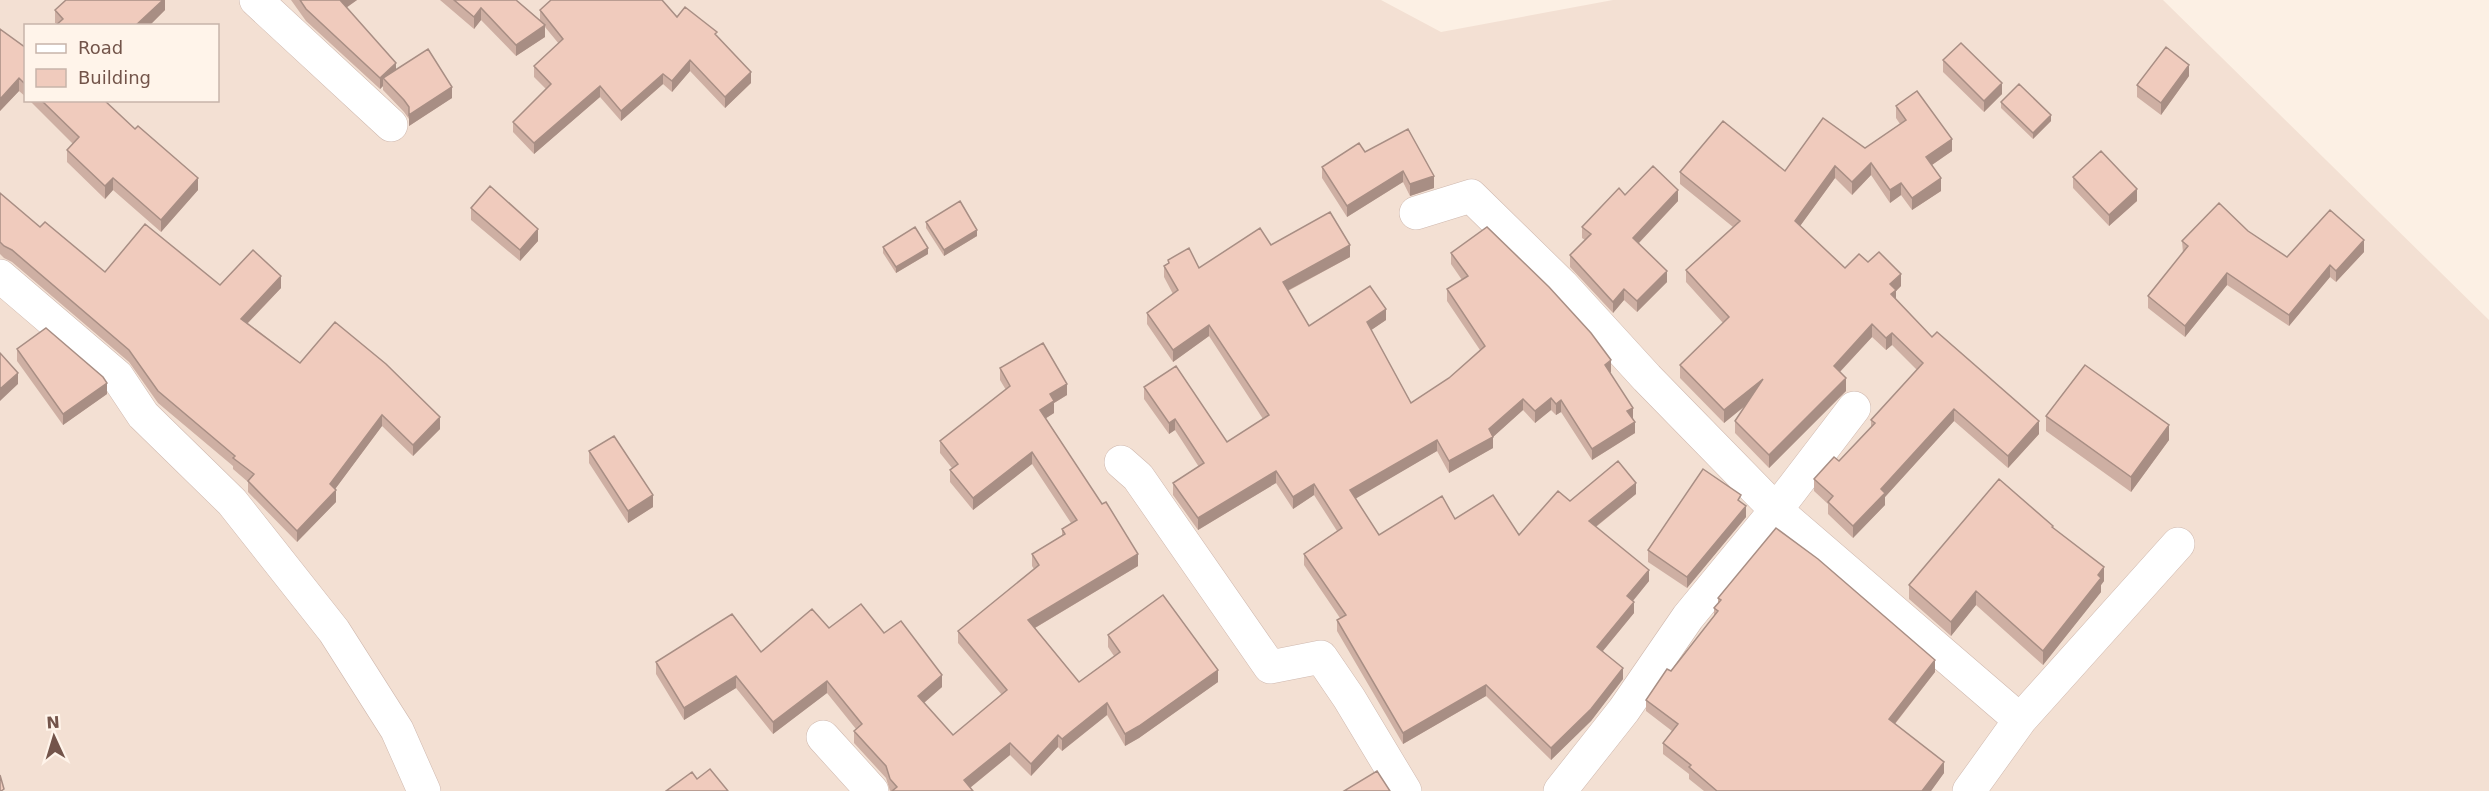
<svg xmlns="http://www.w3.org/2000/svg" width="2489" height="791" font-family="'DejaVu Sans',sans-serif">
<rect width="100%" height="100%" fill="#fcf0e4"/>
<!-- residential -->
<path fill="#f3e0d3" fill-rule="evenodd" d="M0,0h1381l60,32 172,-32h550l326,320v471h-2489zM26,26h192v74h-192z"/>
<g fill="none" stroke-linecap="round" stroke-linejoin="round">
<defs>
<path id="minor" d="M256,0l135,125
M1416,213l55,-17 91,89 85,93 129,132 -88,107 -64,93 -64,81
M0,276l117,100 26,39 89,87 102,129 63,99 27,61
M1854,408l-78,102 244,210
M1121,462l17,15 132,190 51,-10 28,41 56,93
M823,737l49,54
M1969,791l51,-71 158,-176"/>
</defs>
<!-- minor casing -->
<use href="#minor" stroke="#cfb8ae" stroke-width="34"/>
<!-- minor -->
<use href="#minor" stroke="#fff" stroke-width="33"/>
</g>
<!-- wall -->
<path fill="#ceafa3" d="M165,0v10l-16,16h-94l2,-2 -2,-1v-13z
M291,0h66l-11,8 50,62 56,28 -43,28v-7l-5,-7 -21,-22v-4l-3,3 -74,-68z
M440,0h76l24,20v-10l137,7 40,19 34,47 -26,25 -35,-37 -18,21 -9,-8 -42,37 -21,-24 -66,57 -21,-22v-10l33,-33 -12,-12v-11l25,-22 -14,-17v10l-29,19 -35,-36 -7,9z
M0,29l26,19v49l-7,-6 -19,20z
M1943,60l59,34 -18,18 -41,-40z
M2189,76l-28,39 -24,-18v-12z
M29,100h75l94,90 -37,42 -48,-42 -8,9 -38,-37v-12l6,-6z
M2001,102l50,19 -18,18 -32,-31z
M1896,106l56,45 -20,14 9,26 -29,19 -11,-15 -11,8 -19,-28 -19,20 -17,-17 -35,48 45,42 23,-6 33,24 -5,5v9l36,37 107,97 -31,34 -54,-47 -69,76v8l-32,33 -25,-24v-10l-14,-13v-12l25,-18 32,-34v-7l46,-50 -25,-25 -6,5 -14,-13 -32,35 6,19 -77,77 -34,-35v-12l10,-15 -21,17 -44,-45v-13l43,-42 -37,-41v-12l47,-43 -53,-43v-12l105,-1 80,-23 35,-24 -4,-6z
M1365,152l69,36 -24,8 -7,-14 -56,35 -25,-39v-11z
M2073,177l64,24 -28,25 -36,-38z
M0,193l40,34 65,45 115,13 61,3 -33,35 52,40 140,66 -27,27 -31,-30 -47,63 1,13 -39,40 -49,-50v-10l-15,-13v-3l-75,-63 -29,-41 -117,-100 -8,-4 -4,-4z
M1625,195l53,6 -39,42 28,39 -30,30 -13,-12 -11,13 -43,-46v-12l15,-15 -3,-2v-11z
M471,208l67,33 -18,20 -49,-41z
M926,222l51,14 -33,20 -18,-28z
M2248,231l39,26 77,-5 -28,30 -6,-5 -41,49 -62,-41 -42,52 -37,-29v-12l35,-43 -1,-12z
M1271,245l79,12 -62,34 21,35 77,-6 -15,10 40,73 38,-25 31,-28 -33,-49v-12l15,-9 -11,-16v-11l160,119h-1l23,47 2,14 -43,27 -31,-48 -5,3 -5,-5 -16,13 -12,-13 -30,27v11l-44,25 -12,-22 -82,47 24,37 76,-16 64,16 51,-34 66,-7 -40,33 53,54 -16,20 1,12 -31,38 20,28 -32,42 -40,39 -65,-64 -83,48 -66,-113v-11l3,-2 -36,-53v-11l33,-23 -23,-36 -21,14 -17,-26 -78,47 -25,-35v-12l26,-16 -24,-37 -6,4 -25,-35v-12l83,55 36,-23 -54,-83 -36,26 -26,-38v-11l26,-19 -9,-17v-11l4,-2v-4l31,8z
M883,247l45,7 -32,19 -13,-20z
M17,349l90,45 -44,31 -46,-64z
M1000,368l67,27 -13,8v10l-8,5 92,148 -103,62 44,54 35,-26 -6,-9v-12l110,47 -79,56 -14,8 -18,-31 -45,36 -4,-4 -27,29 -21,-21 -40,33 3,3h-83l-4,-13 -32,-35v-12l2,-2 -29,-36 -54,41 -37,-46 -52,32 -28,-46v-12l105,-10 68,-24 55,5 58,54 -18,16 29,32 49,-40 -44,-52v-12l76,-62 -2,-3v-12l30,-18v-7l9,-6 -39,-59 -59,46 -23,-28v-12l2,-2 -12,-15v-12l66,-51 -6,-10z
M2046,416l123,24 -38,52 -85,-61z
M589,451l64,56 -25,16 -39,-60z
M1741,502l5,15 -59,71 -39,-26v-12z
M2053,528l51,53 -3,4v7l-58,73 -67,-60 -25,31 -42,-37v-14z
M1718,598l217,74 -40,52 49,49 -13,18h-227l-15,-12v-5l-26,-20v-11l9,-12 -26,-20v-11l25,-29 43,-55v-8l4,-5z"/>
<!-- shaded-wall -->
<path fill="#a88e84" d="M163,0h2v10l-16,16h-14z
M341,0h16l-17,12z
M481,8v12l-7,9v-12z
M545,25v12l-29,19v-11z
M690,60v11l-18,21v-11z
M396,63v12l-13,3v8l-3,3v-11z
M2189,65v11l-28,39v-12z
M751,72v11l-26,25v-11z
M663,74v10l-42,37v-10z
M19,78v13l-19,20v-12z
M2002,83v11l-18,18v-11z
M600,86v11l-66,57v-11z
M452,87v11l-43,28v-11z
M2051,115v6l-18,18v-6z
M1952,139v12l-26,18v-12z
M1871,163v12l-19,20v-13z
M1835,166v12l-40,55v-12z
M1403,171v11l-56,35v-11z
M1434,176v12l-24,8v-12z
M113,178v12l-8,9v-13z
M198,178v12l-37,42v-12z
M1941,178v13l-29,19v-12z
M1901,183v12l-11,8v-13z
M2137,189v12l-28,25v-11z
M1678,190v11l-45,48v-11z
M538,229v12l-18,20v-11z
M977,230v6l-33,20v-6z
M2364,240v12l-28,30v-11z
M1350,245v12l-67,36v-11z
M928,248v6l-32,19v-6z
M2330,265v12l-41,49v-11z
M1667,271v11l-30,30v-11z
M2227,273v12l-42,52v-11z
M1901,274v12l-5,5v11l-5,5 -1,-23z
M281,276v12l-40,42v-11z
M1624,289v11l-11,13v-11z
M1386,309v11l-19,13v-11z
M1872,324v13l-38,41v-12z
M1209,325v11l-36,26v-12z
M1892,333v12l-6,5v-12z
M1611,360v12l-6,4v-11z
M18,373v11l-18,17v-12z
M1846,378v13l-77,77v-13z
M1763,379v12l-39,32v-13z
M107,383v11l-44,31v-11z
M1067,384v11l-13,8v10l-14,9v-12l10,-16z
M1551,398v12l-16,13v-12z
M1523,399v11l-30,27v11l-44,25v-12l40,-32z
M1561,400v12l-5,3v-11z
M1633,408v11l-6,-8z
M1954,409v12l-69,76v8l-32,33v-12l28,-37z
M382,415v11l-52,70v-12z
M440,417v12l-27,27v-11z
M1175,419v11l-6,4v-11z
M2039,421v13l-31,34v-12z
M1635,422v11l-43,27v-11z
M2169,425v15l-38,52v-15z
M1437,440v11l-87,51v-12z
M1032,452v12l-59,46v-12z
M1276,471v12l-78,47v-12z
M1636,483v11l-47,38v-11z
M1314,484v11l-21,14v-12z
M336,490v12l-39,40v-11z
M653,495v12l-25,16v-12z
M1746,506v11l-59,71v-11z
M1138,554v12l-110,66v-12z
M2104,567v14l-3,4v7l-58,73v-14z
M1649,570v11l-22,27v-12z
M1976,591v14l-25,31v-14z
M1634,602v11l-37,45v-11z
M1935,660v12l-46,59v-12z
M1623,668v11l-32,42 -40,39v-12z
M1218,670v12l-79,56 -14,8v-12z
M942,675v12l-24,21v-12z
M736,676v12l-52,32v-12z
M827,681v12l-54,41v-12z
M1486,685v11l-83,48v-11z
M1107,703v12l-45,36v-12z
M1058,735v12l-27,29v-12z
M1010,743v12l-44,36 -2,-11z
M1944,762v11l-13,18h-9z"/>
<!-- building -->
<path fill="#f0cbbd" stroke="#a88e84" stroke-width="1.5" d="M66,0h97l-28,26h-80l8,-7 -8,-9z
M300,0h41h-1l56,63 -16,15 -74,-69z
M454,0h62l29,25 -29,20 -35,-37 -7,9z
M551,0h111l15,17 8,-10 32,25 -2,2 36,38 -26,25 -35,-37 -18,21 -9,-7 -42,37 -21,-25 -66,57 -21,-21 38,-38 -17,-18 29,-27 -23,-29z
M0,29l26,19v37l-7,-7 -19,21z
M1961,43l41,40 -18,18 -41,-41z
M2166,47l23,18 -28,38 -24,-18z
M428,49l24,38 -43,28v-8l-5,-7 -21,-22z
M2019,84l32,31 -18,18 -32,-31z
M1917,91l35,48 -26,18 15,21 -29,20 -11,-15 -11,7 -19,-27 -19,19 -17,-16 -40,55 50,47 14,-14 9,8 11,-10 22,22 -11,10 6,6 -5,4 41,43 5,-5 102,89 -31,35 -54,-47 -73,80 4,4 -32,33 -25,-24 5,-6 -19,-17 20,-22 5,4 36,-38 -4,-3 52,-57 -31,-30 -6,5 -14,-14 -38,42 12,12 -77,77 -34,-34 28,-42 -39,31 -44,-45 49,-48 -43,-47 54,-49 -60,-49 43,-51 62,50 38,-53 42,30 41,-28 -10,-14z
M41,100h63l31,29 3,-3 60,52 -37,42 -48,-42 -8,8 -38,-36 12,-13z
M1408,129l26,47 -24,8 -7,-13 -56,35 -25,-39 37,-24 6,9z
M2101,151l36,38 -28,26 -36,-38z
M1653,166l25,24 -45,48 34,33 -30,30 -13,-12 -11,13 -43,-47 21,-21 -9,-7 37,-39 6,7z
M490,186l48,43 -18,21 -49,-42z
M0,193l40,34 5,-5 60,50 40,-48 75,61 33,-35 28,26 -40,43 59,44 35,-41 51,42 54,53 -27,28 -31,-30 -52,69 6,6 -39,41 -49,-50 6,-7 -21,-16 2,-2 -77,-65 -29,-41 -117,-100 -8,-4 -4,-4z
M960,201l17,29 -33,20 -18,-28z
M2219,203l29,28 39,26 43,-47 34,30 -28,31 -6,-6 -41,50 -62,-42 -42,53 -37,-30 40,-50 -6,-5z
M1330,212l20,33 -67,37 26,44 61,-40 16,23 -19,13 44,81 38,-25 36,-32 -38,-57 21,-13 -17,-23 36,-26 62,60 42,46 20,27 -6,5 28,43 -6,3 8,11 -43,27 -31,-49 -5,4 -5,-6 -16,13 -12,-12 -34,30 4,8 -44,24 -12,-21 -87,50 29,45 63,-39 13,23 38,-24 26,40 39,-44 12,10 48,-40 18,22 -47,38 60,49 -22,26 7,6 -37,45 26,21 -32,41 -40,39 -65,-63 -83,48 -66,-113 9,-5 -42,-61 38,-26 -28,-44 -21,13 -17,-26 -78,47 -25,-35 31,-20 -29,-44 -6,4 -25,-36 32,-21 51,76 42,-27 -60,-90 -36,25 -26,-37 31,-23 -14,-24 5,-3 -1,-3 21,-12 10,20 61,-40 11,17z
M915,227l13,21 -32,19 -13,-20z
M46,328l57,49 4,6 -44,31 -46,-65z
M1043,343l24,41 -17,10 4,7 -14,9 62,94 4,-2 32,52 -110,66 51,62 41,-30 -12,-17 55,-40 55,75 -79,56 -14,8 -18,-31 -45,36 -4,-4 -27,29 -21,-21 -46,37 9,11h-81l5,-4 -7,-8 -4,-13 -32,-35 8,-7 -35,-43 -54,41 -37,-46 -52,32 -28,-46 76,-48 29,38 51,-43 17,19 32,-24 23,29 17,-12 41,54 -24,21 35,39 54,-45 -49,-59 81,-66 -7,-11 33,-20 -3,-5 15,-9 -45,-68 -59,46 -23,-28 8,-6 -18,-23 70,-55 -10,-18z
M0,353l18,20 -18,16z
M2085,365l84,60 -38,52 -85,-61z
M614,436l39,59 -25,16 -39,-60z
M1703,469l38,26 -3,5 8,6 -59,71 -39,-27z
M1999,479l54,47 -1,1 52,40 -6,8 3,3 -58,73 -67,-60 -25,31 -42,-37z
M1776,528l42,31 117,101 -46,59 55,43 -22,29h-205l-28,-24 2,-2 -28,-22 15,-19 -32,-24 21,-31 4,2 47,-60 -4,-3 7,-8 -3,-2z
M710,769l18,22h-62l26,-19 5,7z
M1377,771l13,20h-46z
M0,775l4,14 -3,2h-1z"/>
<!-- legend -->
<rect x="24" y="24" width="195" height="78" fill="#fff4ea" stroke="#c7b4aa" stroke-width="1.5"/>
<rect x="36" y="44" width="30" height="9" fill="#ffffff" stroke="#c7b4aa" stroke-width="1.5"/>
<text x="78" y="54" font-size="18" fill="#73544a">Road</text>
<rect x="36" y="69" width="30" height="18" fill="#f0cbbd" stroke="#c7b4aa" stroke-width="1.5"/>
<text x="78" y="84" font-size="18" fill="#73544a">Building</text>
<!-- north arrow -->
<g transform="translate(54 737) rotate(356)" stroke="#fff4ea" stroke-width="4.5" paint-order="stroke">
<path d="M0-4.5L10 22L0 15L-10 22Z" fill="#73544a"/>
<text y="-9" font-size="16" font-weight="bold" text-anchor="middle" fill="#73544a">N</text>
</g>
</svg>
